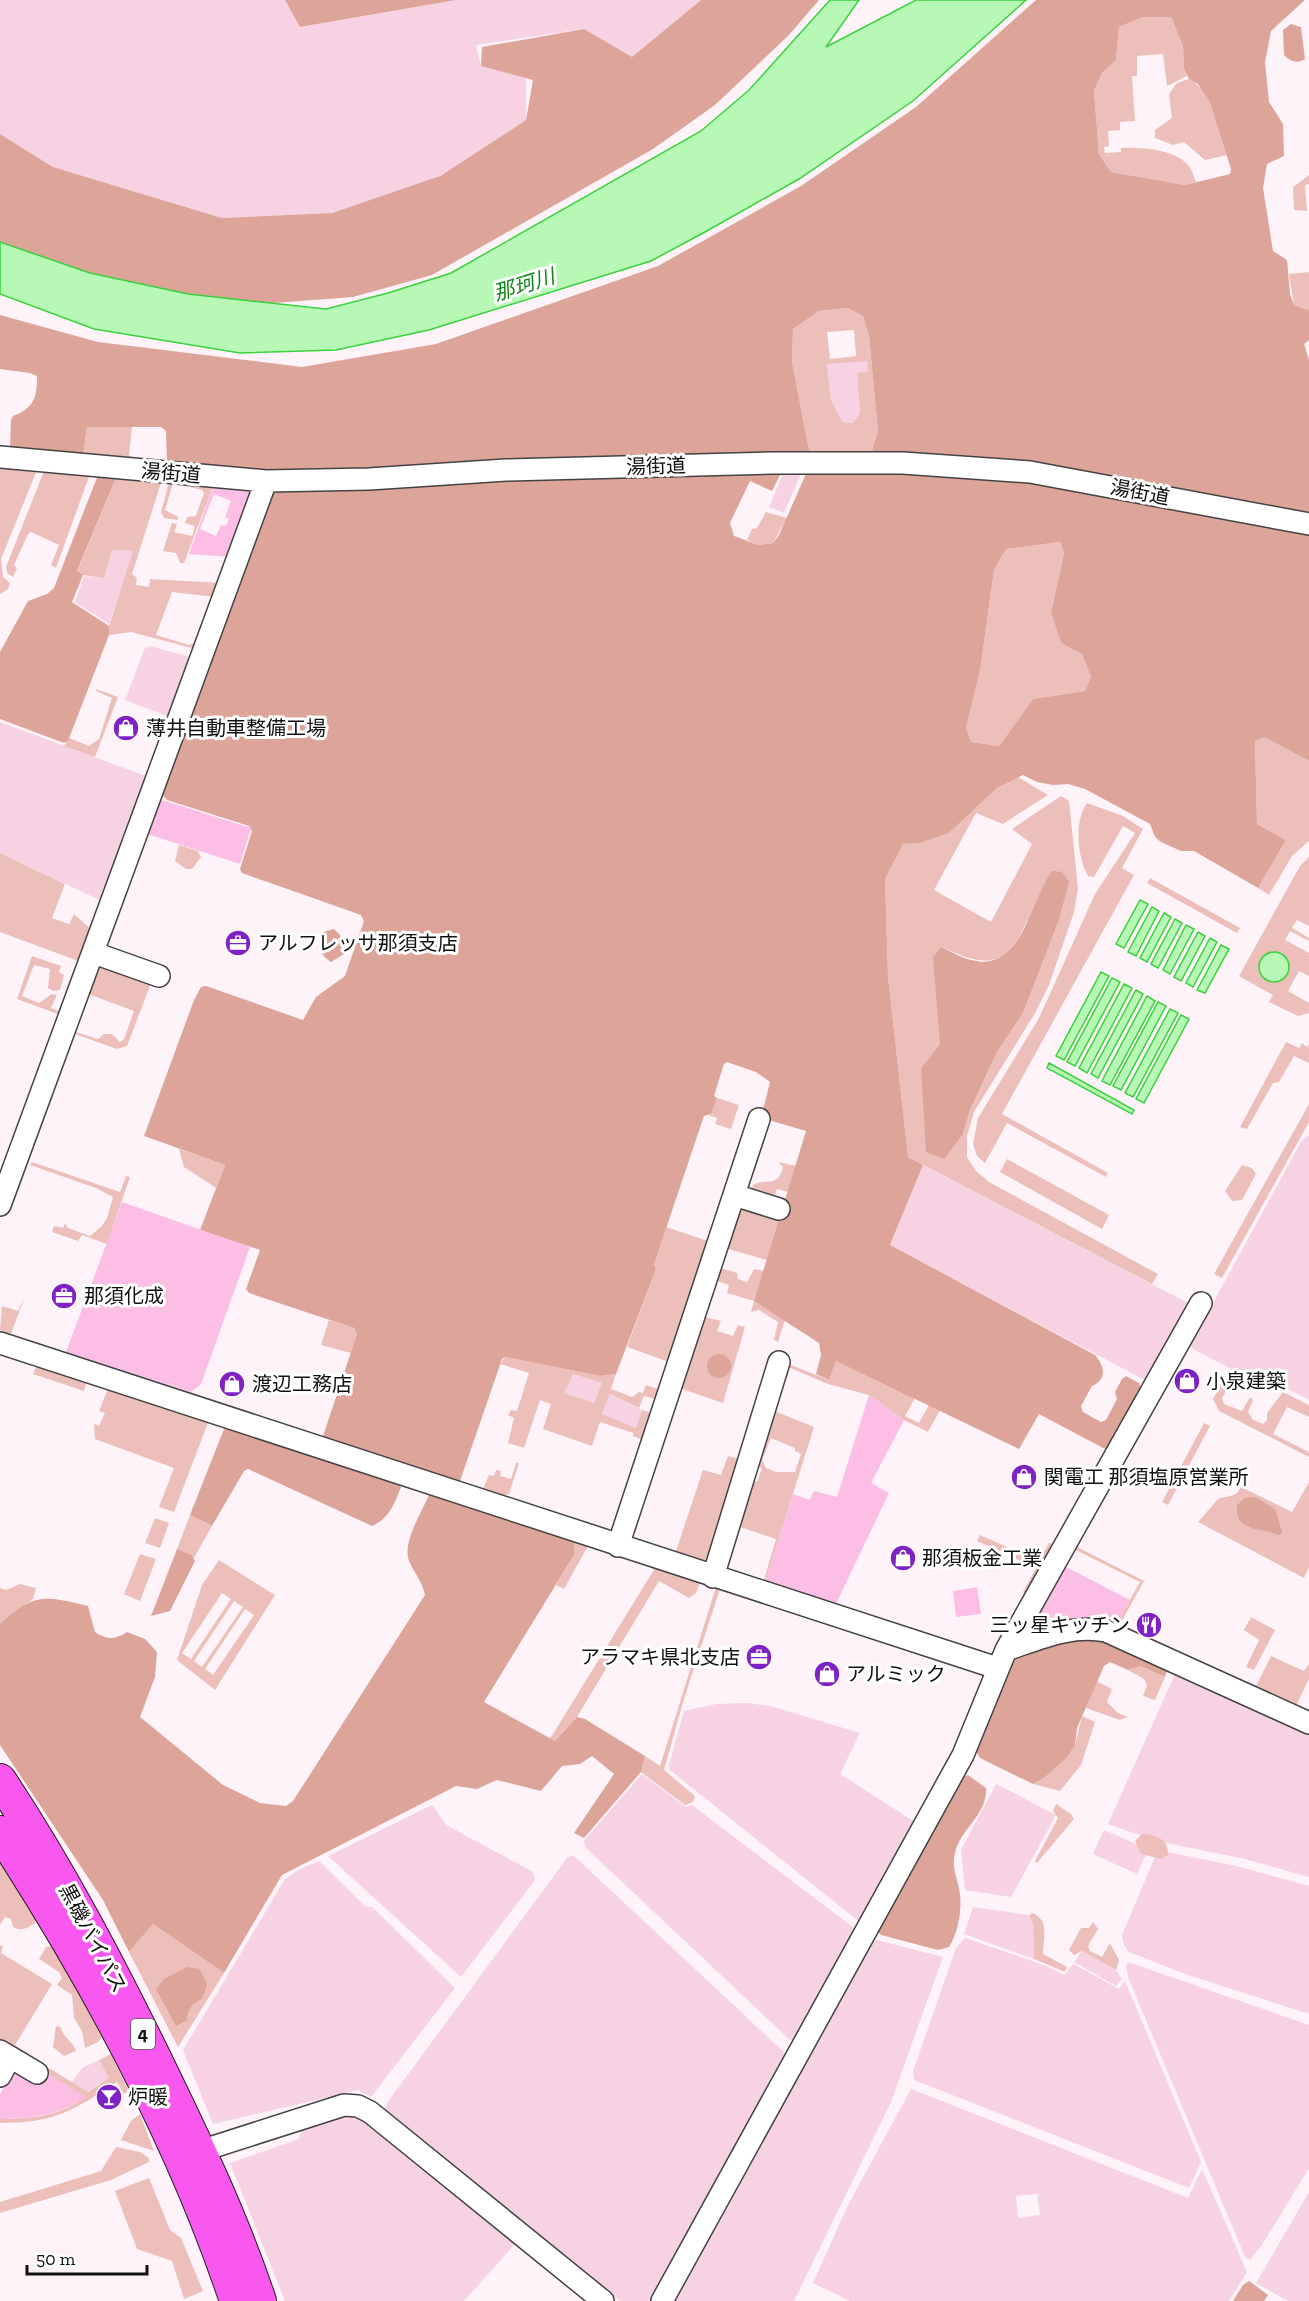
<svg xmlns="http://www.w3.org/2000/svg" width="1309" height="2301" font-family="'Zilla Slab','Noto Sans JP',serif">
<rect width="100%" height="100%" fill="#fff3fa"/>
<!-- farmland -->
<path fill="#f6d2e3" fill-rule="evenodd" d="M0,0h285l16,27 155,-27h245l-69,57 -49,-28 -107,16 5,21 45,12v42l-90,58 -104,35 -110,5 -169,-51 -53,-33z
M867,360l1,11 -11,2 3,40 -7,10 -12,-1 -10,-22 -4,-36z
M785,469l14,1 2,4 -17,39 -15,-6z
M112,550l22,1 -25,73 -34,-22 9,-26 20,2z
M150,646l43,12 -21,60 -47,-18 20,-52z
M0,722l151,56 -45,125 -106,-50z
M1308,1135l1,1v264l-44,-23 -6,7 -66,-35 -3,-4 112,-205z
M923,1165l267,139 -43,77 -257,-135z
M573,1374l29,9 -8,20 -31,-10z
M610,1394l32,16 -5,18 -35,-13z
M1181,1669l128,63v145l-64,-18 -89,-18 -48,-17 67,-150z
M747,1703l24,3 89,27 -20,41 78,50 -56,100 -192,-154 -1,-5 15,-54 32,-7z
M642,1774l44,33 6,-2 166,126 -60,109h-8l-205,-193 -1,-6z
M996,1784l60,31 -45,82 -46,-7 -4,-40z
M432,1805l14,20 87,47 2,8 -74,97 -133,-121z
M1104,1830l44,19 -11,25 -44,-20z
M1168,1852l68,14 73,20v128l-121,-39 -59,-23 -5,-7 -2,-10 33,-78z
M573,1855l213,199 -133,247h-33l-235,-191 2,-7 180,-245z
M319,1861l47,46h6l83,81 -84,109 -13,-7 -145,34 -30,-74 102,-171 15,-10z
M973,1907l56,8 4,9 1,35 -70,-25z
M965,1938l79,27 20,10 9,-11 46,25 6,-8 76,181 -12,26 -275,-108 -1,-9 43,-123z
M877,1940l66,17 -52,145 -97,199h-121l197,-357z
M1082,1951l34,19 6,9 -6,7 -42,-24z
M1128,1962l181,63v143l-47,77 -12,15 -5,-3 -117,-280 -2,-11z
M99,2060l11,18 -23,14 -15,-10 10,-14z
M911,2089l277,109 14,-29 45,103 -18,29h-379l-37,-18 34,-76zM1037,2194l3,21 -22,3 -2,-22z
M351,2116l10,2 14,10 140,116 -51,57h-179l-55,-138 69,-24 3,-12z
M1309,2192v109h-21l-32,-18z"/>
<!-- green -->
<path fill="#ecbfba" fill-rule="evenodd" d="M1143,17h28l12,29 1,23 3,7 -20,10 -4,-32 -26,2v20h-5l3,45 -15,1v8l-12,1 1,15 -5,1 1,6 16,-1v-4c20,-1 53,1 67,17 4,4 6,12 8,17l-11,3 -74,-13 -12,-18 -5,-63 8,-18 14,-13 3,-33z
M1189,79c26,13 30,50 38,76l-22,5 -21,-18 -11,3 -18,-7v-8l17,-12 -3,-24 8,-11z
M1309,175v9l-4,1 2,26 -13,-1 -1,-23z
M1309,272v39l-2,1 -13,-7 -5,-31z
M847,308l16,8 6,20 9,95 -9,29h-58l-19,-98 1,-33 26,-18zM854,330l2,26 -26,3 -3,-27zM867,361l1,10 -11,2 3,40 -7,10 -11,-1 -11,-22 -4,-36z
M132,426l-3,30 17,4 -63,-5 4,-28z
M0,462l39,3 -38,94 2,18 7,6 -2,6 -8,5z
M46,466l45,5 -35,97 -5,-3 8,-20 -28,-13 -3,2 -14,31 3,3 -4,9 -6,-4 -1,-6z
M118,473l42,5 1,5 -29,91 5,4 -1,7 13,2 1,-8 70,4 -5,14 -43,-5 -16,43 33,10 5,-2 2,-6 3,1 -3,8 -4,2 -61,-16 -22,3v-9l24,-75 -21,-1 -8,28 -21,-3 -6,-3z
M170,479l44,5 -30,79h-4l-4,-10 -13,-2 9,-28 5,1 -3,8 18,4 3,-10 -10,-3 2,-6 9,-1 8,-23 -2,-3 -29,-7 -8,27 13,7v3l-14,-2 -3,-6z
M766,512l21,6 -14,25 -14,2 -12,-5 5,-11 5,-1z
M1060,542l4,11 -13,60 10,30 21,11 9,23 -6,14 -52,8 -34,47 -28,-4 -5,-14 14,-57 14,-101 12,-21z
M96,689l22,8 -23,60 -31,-11 5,-8 20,8 10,-7 13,-41 -16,-7z
M1265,736l44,25v80l-17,15 -23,39 -11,-7 28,-48 -29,-16 -2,-83z
M1018,777l30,18 -45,29 -27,-11 -42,77 57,32 41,-78 -20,-15 49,-33 8,5 9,88 -4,23 -25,73 -15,30 -60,97 -7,24v21l9,14 13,11 169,92 -6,10 -244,-127 -20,-181 -3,-97 18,-35 17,-1 29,-10 48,-45zM1027,921l31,2 -35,90 -26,39 -27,58 -7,24 -42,-66 19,-24 1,-97c44,20 65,23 86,-26z
M1087,803l36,13 20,13 -21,39 12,7 -132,239 106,59 -2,4 -99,-54 -22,40 -8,-7 -4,-12 5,-26 61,-100 56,-124 40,-61 -12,-7 -29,51 -6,-1c-11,-20 -14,-55 -1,-73z
M179,845l19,6 3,6 -9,12h-6l-11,-8z
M0,853l65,31 -13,34 17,6 5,-10 20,18 -13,30 -81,-30z
M1309,857v69l-12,-6 -5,8 17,10v3l-19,-10 -5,9 24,13v23l-10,-5 -11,20 21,12v10l-11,3 -29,-14 4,-7 -34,-19 61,-110z
M1150,878l90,50 -3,5 -90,-50z
M32,956l29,10 -2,6 5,3 -4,15 -7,1 -5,-3 2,-19 -16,-4 -12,31 17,7 13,-9 5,1 -6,13 13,5 -1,3 -46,-17z
M105,964l42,14 3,8 -23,60 -10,3 -42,-15 1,-2 22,7 6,-5h8l8,8 4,-3 10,-28 -46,-17 10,-28z
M1286,1042l13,6 3,-5 5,4 2,-3v19l-15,-7 -15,26 -6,1 -26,46 -7,-2z
M717,1098l22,7 -8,24 -16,-5 2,-6 -7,-2z
M1309,1104v18l-87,156 -8,-4z
M179,1149l46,16 -9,23 -32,-21z
M1007,1159l102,56 -7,14 -102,-57z
M32,1162l88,30 6,-16 4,1 -23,67 -25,-9 -4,6 -26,-9 2,-6 9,2 2,-5 3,5 22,8 12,-10 5,-8 6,-21 -17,-9 -66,-23z
M778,1162l18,4 -8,26 -11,-3 -3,9 -23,-8 3,-6c15,-5 24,3 29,-17z
M1242,1165l10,3 4,6 -14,26 -10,1 -7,-10z
M745,1207l35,11 -13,42 -42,-12 11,-37z
M666,1227l45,15 -39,121 -45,-16 29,-78 -2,-5z
M718,1267l19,6 1,6 9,3 7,-13 10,2 -10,30 31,19 -7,22 -4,-2 4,-18 -19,-12 -8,2 3,-11 -27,-8 2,-8 -15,-5z
M25,1296l-14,38 -11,-4 2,-24 16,5z
M701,1316l20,5 -4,10 16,5 5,-11 7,2 -22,76 -44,-15z
M329,1320l25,8 3,6 -6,19 -30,-8z
M505,1357l95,19 16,-2 -5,15 21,8 7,-5 4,1 3,-8 16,5 -3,10 -15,-4 -5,12 -29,-14 -8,20 34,14 6,-18 13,4 -9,27 -13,-5v-3l-33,-11 -8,24 -49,-17 8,-25 -11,-4 -16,48 -16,-5 6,-25 -6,-3 3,-5 6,1 12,-38 -29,-9zM573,1374l29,9 -8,20 -30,-10z
M836,1361l79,37 -10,18 14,7 10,-18 11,5 -12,22 -24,-12 -35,-25 -41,-11 -42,-18v-3l43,17z
M37,1365l50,15 -3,11 -51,-17z
M1225,1376l8,3 -11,19 2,6 18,7 8,-14 3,3 -5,12 5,8 10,4 4,-4v-7l16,-21 26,13v12l-22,-10 -14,27 36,18v5l-90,-46 -6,-12z
M109,1386l100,34 -35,92 -15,-5 15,-39 -79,-29 -1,-15 5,2 6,-13 -6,-2z
M772,1410l42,17 -49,156 -39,-13 -1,-6 3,5 36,11 12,-41 -39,-13 14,-46 6,2 5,-14 -7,-2zM771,1438l24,10v3l6,3 -6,18h-19l-10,-4 -4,-8z
M1204,1423l6,3 -42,79 -6,-3z
M728,1456l14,4 -30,99 -7,4 -30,-9 28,-84 18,5z
M516,1463h3l-10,31 -7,2 -19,-7 6,-14 5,1 2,-6 5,1 -1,5 11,3z
M1309,1482v85l-5,11 -106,-56 20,-23c10,-4 17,0 23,-12l51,25z
M190,1515l22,11 -18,32 -2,-3 -15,-6z
M155,1518l14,5 -9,25 -15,-5z
M980,1535l59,26 10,-18 4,1 -28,50 -2,-2 13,-24 -59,-27z
M575,1539l14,5 -25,45 -8,-4 18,-30z
M1075,1546l69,35 -25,45h-19l17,-3 23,-41 -66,-33z
M140,1554l16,5 -16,42 -16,-7z
M219,1560l56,35 -60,95 -38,-30 25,-75zM222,1593l9,6 -40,60 -9,-6zM234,1601l9,6 -41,60 -8,-6zM245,1609l9,6 -41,60 -8,-6z
M655,1568l45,14 -4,11 -7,5 -30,-17 -82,136 -22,24 -5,-2z
M20,1584l16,4 -3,11 -33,25v-36l6,2z
M716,1587l4,2 -36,110 -20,71 31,26 -2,6 -8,3 -44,-33 4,-16 15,10z
M1251,1617l24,13 -21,40 -8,-3 13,-27 -15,-10z
M1271,1656l33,15 5,-7v15l-15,31 -39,-22z
M1141,1666l24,11 -10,23 -12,-4 4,-11 -3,-6 -16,-9z
M1096,1681l16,8 -5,13 11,11 10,4 -8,3 -34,-12z
M1082,1716l13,6 -14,43 -21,26 -27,-7 11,-6 31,-33z
M1056,1804l15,10 3,5 -37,44 -2,-2 23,-43 -5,-7z
M1142,1834c13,0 27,5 26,21l-7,4 -20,-5 -6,-13z
M0,1860l35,58v5c-8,5 -13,9 -22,4l-2,-8 -6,-2 -5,8z
M1033,1913c17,8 10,26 10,41l24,13 -2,5 -31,-13 -1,-35 -4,-9z
M1093,1922l5,7 -10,17 2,5 12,6 8,-14 9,17 -3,10 -34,-19 -8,4 -5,-5 12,-22h8z
M153,1924l71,49 -46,74 -49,-95z
M0,1945l3,2 -2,6 51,31 -37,61 28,18 -3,4 -40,-22z
M52,1946l50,91 -4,5 -13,6 -3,-17 -8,-13 -2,-23 -15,-10 5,-7 -3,-6 -20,-13 7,-12z
M56,2026l5,1c1,10 12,14 15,24l-12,5 -11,-9z
M111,2054l18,37 -5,3 -7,-12c-44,29 -63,41 -117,41v-4c31,0 60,-3 85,-22l-40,-25 4,-4 39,24 21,-14 -10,-18z
M140,2114l14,37 -33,-11 10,-19z
M116,2147l24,5 9,6v4l-38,18 -111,33v-11l101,-31z
M149,2178l21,52 11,8 22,53 -19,8 -12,-38 -35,-12 -22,-58z"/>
<!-- forest -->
<path fill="#dda499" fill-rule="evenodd" d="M285,0h171l-156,27z
M701,0h118l-31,36 -73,69 -62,44 -221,126 -79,22 -118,9h-54l-181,-61v-111l53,33 169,51 110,-5 108,-37 86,-56 7,-40 -52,-14 1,-19 102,-18 48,28z
M1036,0h269l-34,31 -6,31 4,40 14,22 1,32 -17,8 -4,24 10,63 14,9 3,34 4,11 15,6v29l-5,4 5,16v401l-44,-24 -10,4 2,83 29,16 -28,48 -64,-37h-13l-20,-9 -6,-5 -5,-13 -65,-35 -17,-5 -15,1 -16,-3 -14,-7 -26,13 -48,45 -29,10 -17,1 -18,35 3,97 20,181 15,8 -33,80 205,110c9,10 13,24 -3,31l-11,20 2,6 18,10 5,-2 11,-21 -2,-7 7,-13 4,-3 13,7 2,6 -32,58 -4,2 -66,-35 -20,35 -183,-88 -7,19 -13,-6 5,-19 -2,-12 -65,-42 52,-170 -41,-12 -3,-5 8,-32 -14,-10 -29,-10 -3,2 -10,32 3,2 -6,16 -7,2 -50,148 2,5 -40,105 -16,2 -95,-19 -3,2 -42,122 -5,2 -133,-44 35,-105 -3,-6 -105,-35 -3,-4 14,-39 -60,-20 25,-65 -81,-29 50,-136 7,-13 5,-1 97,34 13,-23 29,-21 19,-55 -3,-6 -119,-42 -2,-4 12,-38 -3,-5 -82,-26 -7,-8 111,-316 -104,-14 -1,-31 -5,-4h-74l-4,28 -73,-5 1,-30 2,-4c21,-8 24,-18 24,-40l-7,-3 -30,-4v-54l98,27 204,25 134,-23 222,-78 143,-80 115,-79zM1143,17h28l12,29 1,23 5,10 9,5 12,18 21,67 -1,5 -45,11 -74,-13 -12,-18 -5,-63 8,-18 14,-13 3,-33zM847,308l16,8 6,20 9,95 -9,29 -60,7 -30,68 -6,8 -14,2 -25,-9 -4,-13 20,-42 22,10 15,-30 24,-1 -19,-98 1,-33 26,-18zM1060,542l4,11 -13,60 10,30 21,11 9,23 -6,14 -52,8 -34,47 -28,-4 -5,-14 14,-57 14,-101 12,-21z
M1291,24l10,3 4,32c-8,5 -14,3 -21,-4l-1,-25z
M118,473l-41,98 6,4 -11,27 37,24v9l-41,106 -4,2 -64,-24v-67l28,-51 19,-7 7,-6 44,-113z
M1052,871l10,1 7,10 -11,41 -35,90 -26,39 -27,58 -7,24 -19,25 -18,-7 -5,-84 19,-24 -7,-87 8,-10c9,4 20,11 30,13 51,14 59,-59 81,-89z
M334,929l6,6 4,19 -13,8c-12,-8 -15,-17 -8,-30z
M707 1366a12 12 0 1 1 24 0a12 12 0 1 1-24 0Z
M233,1425l165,55 3,7c-7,17 -11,31 -29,39l-124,-57 -4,2 -32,55 -22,-11 34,-86z
M435,1491l140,48 -1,16 -90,147 71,39 22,-24 8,2 60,37 -4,16 -57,66 -10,-5 40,-59 -22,-18 -12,8 -18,2 -21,25 -44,-11 -20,9 -21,-3 -174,89 -58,98 -71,-49 -24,28 -26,-52 -103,-155v-121c34,-31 44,-29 88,-18l7,26c13,8 19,8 32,0l18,7 12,13 -2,25 -15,40 83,68 37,18 26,3 7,-5 132,-206c-3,-14 -11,-22 -16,-34 -7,-19 13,-49 20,-66z
M1255,1497l20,12 7,23 -2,3c-6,0 -8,-3 -14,-4 -17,-3 -31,-6 -29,-26l8,-7z
M177,1549l15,6 3,6 -25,50 -19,5z
M1087,1631l81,37 -3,9 -24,-11 -13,4 -18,-8 -6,4 -27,62 -2,17 -8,12 -23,21 -11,6 -53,-26 -5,-8 34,-94z
M968,1775l18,13c2,26 -26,41 -31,65 -4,16 3,26 5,41 2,17 -2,39 -11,53l-11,3 -57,-15 -4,-4 81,-152z
M187,1967l13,2 7,16 -5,14c-9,3 -15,11 -15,21l-11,6 -20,-37 8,-10z
M1249,2281l19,14 -4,6h-31l10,-16z"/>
<!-- sand -->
<path fill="#fcbee4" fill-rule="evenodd" d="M214,484l38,4 4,4 -26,65 -41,-3zM214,494l17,7 -6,16 4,2 -3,7 -5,-1 -5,11 -16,-7z
M159,799l92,29 -11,36 -93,-30z
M122,1202l128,45 -49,137 -10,8 -125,-40z
M869,1395l35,25 -33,63 18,10 -54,113 -70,-23 28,-89 17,6 4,-9 23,6z
M1064,1566l66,34 -13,23 -7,2 -70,-1 -4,-8z
M977,1587l4,27 -25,3 -3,-26z
M15,2069l30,3 41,25c-27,18 -55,22 -86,22v-25z"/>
<!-- water -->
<path fill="#b7f8b6" stroke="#3ad23c" stroke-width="1.5" d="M830,0h29l-33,47 90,-47h110l-113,101 -114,78 -94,53 -54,29 -222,69 -93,20 -96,3 -146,-24 -94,-35v-52l90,31 98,21 138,15 62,-16 63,-20 250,-142 48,-41z
M1140,900l8,4 -24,44 -8,-4z
M1152,907l7,4 -23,45 -8,-4z
M1164,913l7,4 -24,45 -7,-4z
M1175,919l7,4 -24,45 -7,-4z
M1186,925l8,4 -24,45 -7,-4z
M1198,932l7,4 -24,45 -7,-4z
M1210,938l7,4 -24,45 -7,-4z
M1221,945l8,4 -24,44 -8,-3z
M1259 967a15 15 0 1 1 30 0a15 15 0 1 1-30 0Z
M1101,972l8,4 -45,84 -8,-4z
M1112,978l8,4 -45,84 -8,-4z
M1124,984l8,4 -45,85 -8,-5z
M1136,990l7,4 -45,84 -7,-4z
M1147,996l8,5 -45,84 -8,-4z
M1158,1002l8,4 -45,84 -8,-4z
M1170,1009l8,4 -45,84 -8,-4z
M1181,1015l8,4 -45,84 -8,-4z
M1049,1063l85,47 -2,4 -85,-46z"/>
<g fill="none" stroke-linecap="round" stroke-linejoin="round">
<defs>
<path id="minor" d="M0,457l266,24 103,-2 137,-9 267,-7h130l127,9 279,52
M94,953l65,23
M734,1195l45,14
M0,1205l266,-724
M0,1343l997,325
M618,1546l141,-427
M713,1577l66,-215
M1006,1650c33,-11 65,-26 100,-19l203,92
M0,2051l37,22
M0,2076l10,-19
M188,2155l156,-50 14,1 12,6 233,189
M662,2301l301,-546 43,-105 195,-347"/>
<path id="highway" d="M0,1780c59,89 108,182 155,278 39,80 77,159 105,243
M0,1832c93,143 182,307 236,469"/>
</defs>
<!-- minor casing -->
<use href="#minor" stroke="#434343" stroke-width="24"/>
<!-- highway casing -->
<use href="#highway" stroke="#212121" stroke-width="34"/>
<!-- minor -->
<use href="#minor" stroke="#fff" stroke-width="21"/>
<!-- highway -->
<use href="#highway" stroke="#f858ed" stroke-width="32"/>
</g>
<!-- icons -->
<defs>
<symbol id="shop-disc" viewBox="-11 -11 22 22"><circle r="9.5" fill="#7e22c6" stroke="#fff"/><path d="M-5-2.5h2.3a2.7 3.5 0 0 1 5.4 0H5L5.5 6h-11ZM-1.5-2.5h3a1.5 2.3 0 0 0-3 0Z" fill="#fff"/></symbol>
<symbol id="office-disc" viewBox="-11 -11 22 22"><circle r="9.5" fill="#7e22c6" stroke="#fff"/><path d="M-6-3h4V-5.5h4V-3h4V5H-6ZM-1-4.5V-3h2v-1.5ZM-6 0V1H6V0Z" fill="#fff"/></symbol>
<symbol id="restaurant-disc" viewBox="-11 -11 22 22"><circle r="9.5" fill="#7e22c6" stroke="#fff"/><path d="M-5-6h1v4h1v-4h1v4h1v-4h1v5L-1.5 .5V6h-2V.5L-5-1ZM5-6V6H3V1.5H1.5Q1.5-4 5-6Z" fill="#fff"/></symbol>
<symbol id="bar-disc" viewBox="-11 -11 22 22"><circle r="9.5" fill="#7e22c6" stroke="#fff"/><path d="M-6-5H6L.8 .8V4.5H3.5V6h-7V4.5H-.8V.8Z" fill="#fff"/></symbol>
</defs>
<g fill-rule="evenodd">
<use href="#shop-disc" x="111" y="713" width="30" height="30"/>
<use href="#office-disc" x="223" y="928" width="30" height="30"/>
<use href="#office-disc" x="49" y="1281" width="30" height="30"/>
<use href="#shop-disc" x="1172" y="1366" width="30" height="30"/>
<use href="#shop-disc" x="217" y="1369" width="30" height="30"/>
<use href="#shop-disc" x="1009" y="1462" width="30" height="30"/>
<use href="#shop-disc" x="888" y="1543" width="30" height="30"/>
<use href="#restaurant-disc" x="1134" y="1610" width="30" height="30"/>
<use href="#office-disc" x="744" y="1642" width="30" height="30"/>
<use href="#shop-disc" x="812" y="1659" width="30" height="30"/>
<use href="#bar-disc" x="94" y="2082" width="30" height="30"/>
</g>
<g text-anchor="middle" stroke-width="6" stroke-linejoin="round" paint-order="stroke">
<!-- shield labels -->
<rect fill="#fff" stroke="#585858" stroke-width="1.5" x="131" y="2019" width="24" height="30" rx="4.5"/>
<g font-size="18" font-weight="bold" fill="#101010">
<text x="143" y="2040">4</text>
</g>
<!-- street labels -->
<g font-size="20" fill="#101010" stroke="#fff">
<text transform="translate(656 466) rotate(-2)" y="7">湯街道</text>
<text transform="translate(171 473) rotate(5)" y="7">湯街道</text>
<text transform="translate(1140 492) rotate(11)" y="7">湯街道</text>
<text transform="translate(93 1938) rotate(62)" y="7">黒磯バイパス</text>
</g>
<!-- poi labels -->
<g font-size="20" fill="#101010" stroke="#fff" text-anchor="start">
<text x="146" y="735">薄井自動車整備工場</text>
<text x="258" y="950">アルフレッサ那須支店</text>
<text x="84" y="1303">那須化成</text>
<text x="1206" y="1388">小泉建築</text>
<text x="252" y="1391">渡辺工務店</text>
<text x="1044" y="1484">関電工 那須塩原営業所</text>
<text x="922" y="1565">那須板金工業</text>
<text x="1130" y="1632" text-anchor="end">三ッ星キッチン</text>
<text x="740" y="1664" text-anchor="end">アラマキ県北支店</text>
<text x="846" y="1681">アルミック</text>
<text x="128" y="2104">炉暖</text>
</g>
<!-- water labels -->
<g font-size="21" font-style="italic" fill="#138919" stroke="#fff">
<text transform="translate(524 285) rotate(-17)" y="7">那珂川</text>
</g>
</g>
<!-- scale -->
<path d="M27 2265v9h120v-9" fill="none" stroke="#101010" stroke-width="3"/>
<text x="36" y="2265" font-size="18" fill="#101010" stroke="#ffffff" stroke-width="4.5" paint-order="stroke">50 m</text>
</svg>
